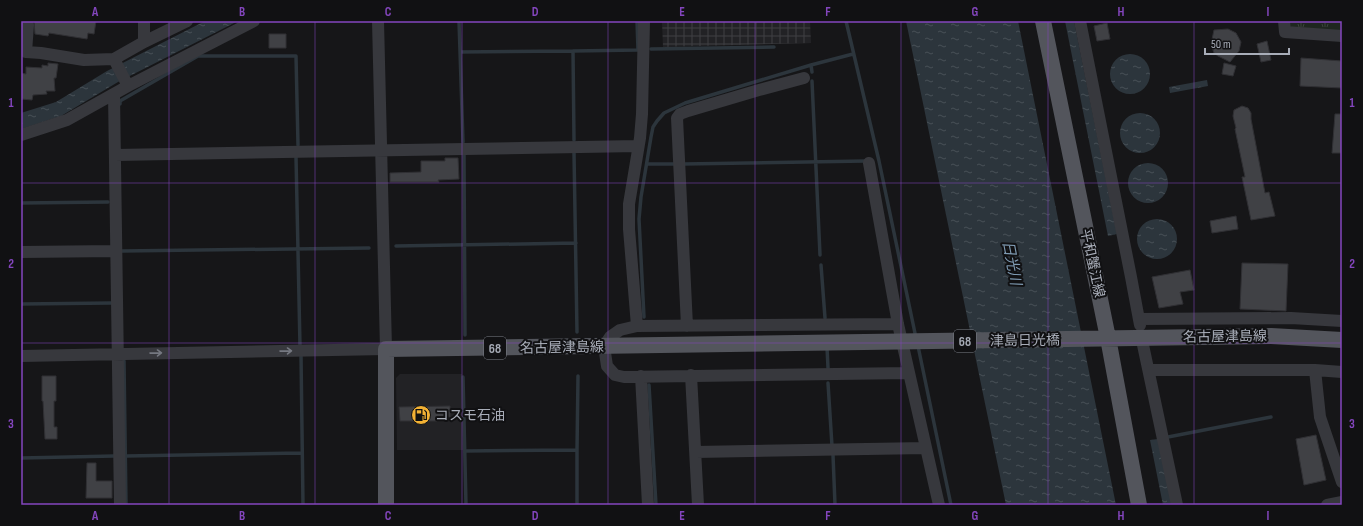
<svg xmlns="http://www.w3.org/2000/svg" width="1363" height="526" font-family="'Sofia Sans Condensed','Noto Sans JP',sans-serif">
<defs>
<pattern id="industrial-grid" width="8" height="8" patternUnits="userSpaceOnUse"><rect width="8" height="8" fill="#222225"/><path d="M0 4h8M4 0v8" fill="none" stroke="#3f3f43"/></pattern>
<pattern id="park-tufts" width="24" height="20" patternUnits="userSpaceOnUse"><rect width="24" height="20" fill="#1e261f"/><path d="M3 7l-1-3M5 7V3M7 7l1-3M15 17l-1-3M17 17v-4M19 17l1-3" fill="none" stroke="#3c433d"/></pattern>
<pattern id="water-ripples" width="26" height="14" patternUnits="userSpaceOnUse"><rect width="26" height="14" fill="#2c353c"/><path d="M2 4q2-2 4 0t4 0M15 11q2-2 4 0t4 0" fill="none" stroke="#485056"/></pattern>
</defs>
<rect width="100%" height="100%" fill="#161618"/>
<!-- built -->
<path fill="#222225" d="M400,374h62l1,76h-66l-1,-72z"/>
<!-- industrial -->
<path fill="url(#industrial-grid)" d="M662,21h148l1,22 -148,4z"/>
<!-- park -->
<path fill="url(#park-tufts)" d="M1286,21h56v11l-53,-4z"/>
<!-- water -->
<path fill="url(#water-ripples)" d="M205,21h33l-120,61 -57,34 -40,13v-16l35,-11 51,-31z
M906,21h112l98,484h-110z
M1065,21h9l43,213 -9,2z
M1110 74a20 20 0 1 1 40 0a20 20 0 1 1-40 0Z
M1207,80l1,6 -38,7 -1,-6z
M1120 133a20 20 0 1 1 40 0a20 20 0 1 1-40 0Z
M1128 183a20 20 0 1 1 40 0a20 20 0 1 1-40 0Z
M1137 239a20 20 0 1 1 40 0a20 20 0 1 1-40 0Z
M1158,439l14,66h-9l-13,-65z"/>
<g fill="none" stroke-linecap="round" stroke-linejoin="round">
<!-- stream -->
<path stroke="#2c353c" stroke-width="3.5" d="M459,21l4,121
M846,21l33,140 37,177
M651,49l123,-2
M460,52l113,-1
M811,65l1,7
M812,81l8,174
M120,104v-3l78,-45h98l2,89
M574,140l-1,-89 65,-1 -1,-29
M574,153l3,179
M464,154l1,181
M296,157l4,189
M647,164h27
M683,164l182,-3
M21,203l87,-1
M396,246l180,-3
M122,251l247,-3
M821,265l4,53
M21,304l91,-1
M644,317l-5,-98 2,-22 10,-60 2,-10 4,-6 7,-8 21,-10 126,-38 42,-11
M918,346l33,159
M827,347l1,21
M301,355l2,150
M124,361l2,144
M463,377l3,128
M828,383l4,63
M649,385l7,120
M1168,437l103,-20
M465,451l112,-1
M833,455l2,50
M126,456l176,-3
M21,458l93,-2
M577,505v-55l1,-74"/>
</g>
<!-- building -->
<path fill="#404145" stroke="#303034" d="M34,21h62l-2,13 -6,-1 -1,6 -38,-6 -1,3 -13,-2z
M1107,23l3,16 -13,2 -3,-15z
M1228,29l8,4 5,9 -2,9 -9,11 -12,-6 -4,-3 -3,-9 3,-14z
M269,34h17v14h-17z
M1267,41l4,19 -10,2 -4,-18z
M1301,58l41,3v27l-42,-2z
M48,63l10,1 -2,14h-2l1,13h-9l1,3 -14,1 -1,5 -11,-1v-26l5,1v-7l16,1v-3l6,1z
M1224,63l12,3 -3,10 -11,-2z
M1242,106l6,2 3,5v6l14,74 4,-1 6,24 -24,4 -9,-43h3l-10,-48 1,-1 -3,-12 1,-6z
M1335,114h7v39h-10z
M445,158h13l1,21 -21,1 1,2h-49v-9l31,-1v-11h24z
M1236,216l2,13 -26,4 -2,-12z
M1242,263l46,1 -2,47 -46,-2z
M1190,270l4,20 -14,2 3,12 -24,4 -7,-31z
M42,376h14v25h-2v26h3v12h-12l-2,-38h-1z
M450,406v11h-13v4h-37l-1,-14z
M1316,435l10,45 -22,5 -8,-46z
M87,463h9v18h16v17h-26z"/>
<g fill="none" stroke-linecap="round" stroke-linejoin="round">
<!-- minor -->
<path stroke="#37383d" stroke-width="12" d="M26,21l2,4 -2,27 15,1 43,7 30,-1 30,-17 43,-21
M1080,21l51,256 9,48
M1284,21l1,11 57,4
M144,42v-21
M114,59l14,27
M114,94l6,411
M21,135l46,-15 61,-34 126,-65
M115,155l523,-9
M869,163l29,161 41,181
M21,252l95,-1
M1139,319l152,-1 51,3
M898,324l-261,2 -17,4 -10,7 -6,9 3,20 8,9 9,2 285,-4
M637,326l-8,-97v-25l11,-66 2,-24 2,-93
M687,326l-10,-208 3,-4 8,-3 71,-21 45,-12
M1143,345l34,160
M21,356l365,-7 -8,-328
M1149,370h166l27,2
M1315,370l5,47 22,65
M691,375l7,130
M641,376l7,129
M696,452l230,-4
M1327,505l15,-3"/>
<!-- major -->
<path stroke="#53555c" stroke-width="16" d="M1043,21l65,317 31,167
M386,505v-156l885,-13 71,4"/>
</g>
<!-- one-way arrows -->
<defs><path id="oneway-shaft" d="M-6 0H5M1.5-3L5.5 0L1.5 3" fill="none" stroke-width="1.6" stroke-linecap="round" stroke-linejoin="round"/></defs>
<g stroke="#757881">
<use href="#oneway-shaft" transform="translate(286 351) rotate(-1)"/>
<use href="#oneway-shaft" transform="translate(156 353) rotate(-1)"/>
</g>
<!-- grid -->
<path fill="none" stroke="#8446be" stroke-width="1" stroke-opacity="0.55" d="M169,21v484M315,21v484M462,21v484M608,21v484M755,21v484M901,21v484M1048,21v484M1194,21v484M21,183h1321M21,343h1321"/>
<!-- icons -->
<defs>
<symbol id="fuel-disc" viewBox="-11 -11 22 22"><circle r="9.5" fill="#f2b134" stroke="#111113"/><path d="M-5.5-6h7V0h2V4h1.3V-2.5L3-4.5l.8-.8L6-3V5H2.5V1h-1V6h-7ZM-4.2-4.7v3.2H.2V-4.7Z" fill="#111"/></symbol>
</defs>
<g fill-rule="evenodd">
<use href="#fuel-disc" x="410" y="404" width="22" height="22"/>
</g>
<g text-anchor="middle" stroke-width="4" stroke-linejoin="round" paint-order="stroke">
<!-- shield labels -->
<g fill="#111113" stroke="#7b7e86" stroke-width="1">
<rect x="954" y="330" width="22" height="22" rx="3"/>
<rect x="484" y="337" width="22" height="22" rx="3"/>
</g>
<g font-size="13" font-weight="bold" fill="#a8adb8">
<text x="965" y="346">68</text>
<text x="495" y="353">68</text>
</g>
<!-- street labels -->
<g font-size="14" fill="#a8adb8" stroke="#111113">
<text transform="translate(1093 263) rotate(78)" y="5">平和蟹江線</text>
<text transform="translate(1225 336) rotate(-1)" y="5">名古屋津島線</text>
<text transform="translate(1025 340) rotate(-1)" y="5">津島日光橋</text>
<text transform="translate(562 347) rotate(-1)" y="5">名古屋津島線</text>
</g>
<!-- poi labels -->
<g font-size="14" fill="#a8adb8" stroke="#111113" text-anchor="start">
<text x="435" y="420">コスモ石油</text>
</g>
<!-- water labels -->
<g font-size="15" font-style="italic" fill="#7f9bb3" stroke="#111113">
<text transform="translate(1012 263) rotate(79)" y="5">日光川</text>
</g>
</g>
<!-- border -->
<rect width="1363" height="526" fill="none" stroke="#111113" stroke-width="44"/>
<!-- scale -->
<path d="M1205 48v6h84v-6" fill="none" stroke="#a8adb8" stroke-width="2"/>
<text x="1211" y="48" font-size="12" fill="#a8adb8" stroke="#111113" stroke-width="3" paint-order="stroke">50 m</text>
<rect x="22" y="22" width="1319" height="482" fill="none" stroke="#8446be" stroke-width="1.5"/>
<g font-size="13" text-anchor="middle" font-weight="bold" fill="#8446be">
<text x="95" y="16">A</text>
<text x="242" y="16">B</text>
<text x="388" y="16">C</text>
<text x="535" y="16">D</text>
<text x="682" y="16">E</text>
<text x="828" y="16">F</text>
<text x="975" y="16">G</text>
<text x="1121" y="16">H</text>
<text x="1268" y="16">I</text>
<text x="11" y="107">1</text>
<text x="1352" y="107">1</text>
<text x="11" y="268">2</text>
<text x="1352" y="268">2</text>
<text x="11" y="428">3</text>
<text x="1352" y="428">3</text>
<text x="95" y="520">A</text>
<text x="242" y="520">B</text>
<text x="388" y="520">C</text>
<text x="535" y="520">D</text>
<text x="682" y="520">E</text>
<text x="828" y="520">F</text>
<text x="975" y="520">G</text>
<text x="1121" y="520">H</text>
<text x="1268" y="520">I</text>
</g>
</svg>
